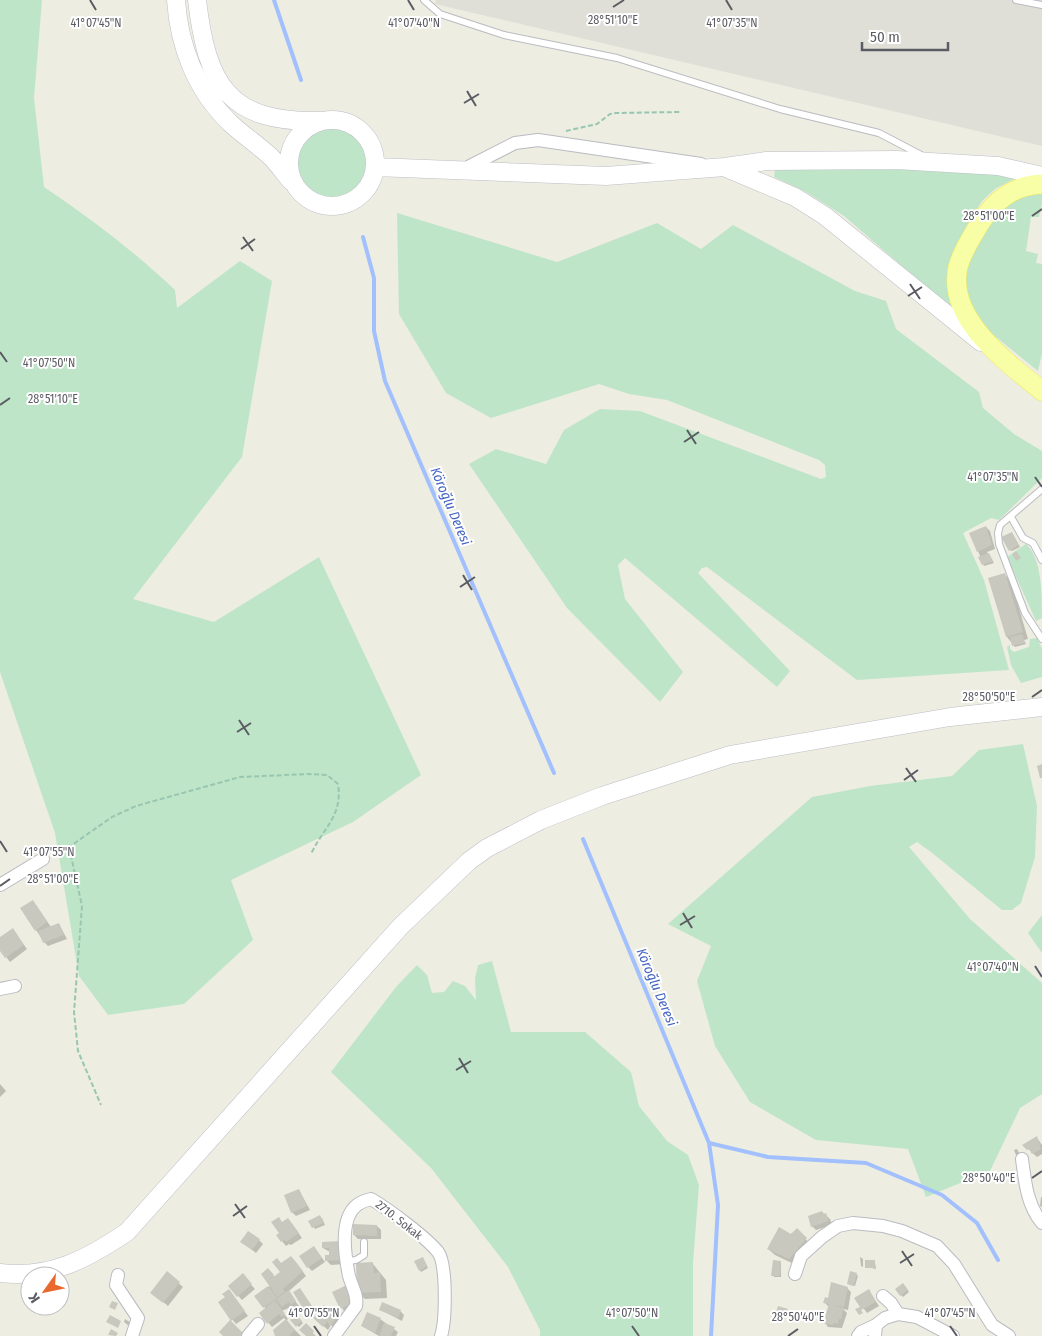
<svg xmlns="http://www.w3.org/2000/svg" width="1042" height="1336" font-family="'Fira Sans Condensed',sans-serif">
<rect width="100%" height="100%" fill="#edede2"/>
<!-- industrial -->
<path fill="#dfdfd7" d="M436,0h606v146l-607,-142z"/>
<!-- green -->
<path fill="#bfe5c8" d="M0,0h42l-8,98 10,89c46,31 91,65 131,103l2,18 63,-47 32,20 -30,176 -109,142 81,23 105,-65 102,218 -68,47 -122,58 22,60 -69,64 -76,11 -29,-39 -24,-143 -55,-161z
M297 164a35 35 0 1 1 70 0a35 35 0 1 1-70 0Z
M909,169l67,2 42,6 -23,12 -13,12 -16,26 -14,34 4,52 -112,-97 -38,-24 -32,-15 1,-7z
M1042,189v15l-3,13h-8l-5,34 12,3 -2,9 6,1v89l-4,18 -63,-51 -11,-40 1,-17 32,-57z
M397,213l160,49 100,-39 44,26 32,-24 122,66 31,10 10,28 83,63 4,16 31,26 28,17v27l-43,42 -8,-2 -28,15 21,47 25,90 -152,10 -150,-113 -5,1 -4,5 92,98 -13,16 -152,-129 -7,7 7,34 58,73 -23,30 -93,-94 -98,-144 27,-15 50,15 18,-34 36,-21 40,2 181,68 5,-2 -1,-12 -6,-5 -152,-60 -38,-6 -30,-10 -108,34 -45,-25 -47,-79z
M1026,544c16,14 16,51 16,74l-6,3 -29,-64z
M1037,638l5,11v28l-21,6 -10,-18 -4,-18 3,-2v4l4,3 15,-5 1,-8z
M1023,744l14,62 -2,51 -14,46 -9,7h-10l-71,-58 -14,-10 -8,5 61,72 72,64v111l-22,14 -30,63 -64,26 -18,-48 -92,-9 -66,-38 -35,-56 -18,-65 14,-35 -43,-22 144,-127 58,-11 82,-10 27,-26z
M1042,915v38l-14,-20z
M492,961l19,71h74l46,40 8,34 28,35 21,14 11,30 -6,78v73h-153v-6l-32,-63 -77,-99 -100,-96 65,-85 21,-22 10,10 5,18 12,-1 9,-11 12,5 11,14 -1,-22 3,-13z"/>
<!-- shadow -->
<path fill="#0003" d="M986,527l4,4 5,18 -8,3 7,11 -10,3 -6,-15z
M1013,535l7,12 -8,4 -2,-1z
M1004,574l7,7 17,58 -4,1 2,4 -11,3 -8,-10 -18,-58z
M36,905l15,22 8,-3 8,15 -19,7 -4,-4 -8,-12z
M16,934l11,15 -17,13 -10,-13v-10z
M0,1084l6,7 -6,6z
M1037,1138l5,7v9l-5,3 -13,-12z
M1017,1149l1,2 5,9h-5l-4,-10z
M299,1190l11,20 -14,6 -4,-4z
M1041,1197h1v10l-2,-1z
M822,1212l8,7 2,6 -16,5 -4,-4z
M322,1218l3,7 -10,4 -5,-8z
M283,1223l9,1 10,14 -11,7 -2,-1 -3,2 -8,-10z
M377,1226l4,4v9h-23l-4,-4z
M797,1230l15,16 -16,19 -21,-10 -7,-6z
M259,1240l4,4 -7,9 -14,-11z
M340,1242l5,22 -14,1 -4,-4 4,-5 -1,-4 -7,-4z
M317,1251l8,11 -13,9 -4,-4z
M860,1257l3,2v8l-2,-1z
M424,1260l4,8 -7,4 -1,-2z
M295,1261l11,15 -18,16 11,14 -3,2 -3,-2 -11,5 6,8 -2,2 15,15h-24l9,-16 -2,-2 -12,9 -12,-14 6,-4 -10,-13 14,-10 -7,-12 5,-4 7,8 6,-6 1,-7z
M781,1262v15h-7l-1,-2z
M875,1262l1,7 -10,-2z
M373,1264l13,16 1,18 -22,1 -6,-6z
M167,1273l16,14 -15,19 -12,-10z
M856,1274l2,2 -3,10 -5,-1 -2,-2z
M246,1279l9,10 -13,11 -13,-14z
M905,1286l4,6 -6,5 -2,-2z
M347,1287l7,21 -9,5 -11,-20z
M847,1288l4,4 -3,18 -5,-1 4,4 -5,15 -14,-1 -3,-4 5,-15 -5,-5z
M300,1289l16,23 -6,4 -15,-23z
M869,1291l10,15 -12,7 -11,-15z
M232,1295l16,21 -12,8 -17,-21z
M381,1310l19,1 4,4 -2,6z
M296,1316l7,7 -4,4 -8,-7z
M337,1317l4,4 -6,8 -4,-4 -3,5 -9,-8z
M125,1319l6,4 -2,3 -5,-4z
M380,1319l18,13 -2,4h-17l-17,-10z"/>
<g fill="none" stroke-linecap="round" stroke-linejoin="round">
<!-- stream -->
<path stroke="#a2c0fe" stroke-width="4" d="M274,0l27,80
M363,237l11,41v53l11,50 169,392
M583,839l126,304 9,62 -7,131
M709,1143l59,14 98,6 76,32 35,28 21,37"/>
</g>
<!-- building -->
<path fill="#c8c8bf" d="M986,526l6,19 -15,7 -8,-19z
M1012,532l7,13 -10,6 -8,-14z
M1016,551l5,7 -5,3 -4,-7z
M989,553l4,8 -11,4 -4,-8z
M1005,573l18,59 -17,5 -18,-59z
M1022,634l3,9 -13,3 -2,-9z
M1042,764v14h-2l-3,-12z
M33,900l14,22 -12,9 -15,-23z
M59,923l5,12 -21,8 -5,-12z
M13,928l11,17 -19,13 -5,-7v-14z
M1037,1136l4,13 -9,5 -3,-5 -2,1 -5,-5z
M299,1189l8,17 -16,7 -7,-18z
M822,1211l1,3 3,-1 3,8 -18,6 -3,-11z
M320,1215l4,8 -12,5 -4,-7z
M279,1217l3,5 6,-4 11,15 -13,9 -2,-2 -3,2 -5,-7 3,-2 -8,-11z
M353,1224l24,1v11l-24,-1z
M779,1227l12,7 6,-6 10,10 -18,21 -22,-10z
M248,1231l12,8 -8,11 -12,-8z
M341,1241l1,19 -17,1v-6h4v-7h-7v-6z
M314,1246l8,12 -15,10 -8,-12z
M291,1256l12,15 -20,18 2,3 -8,5 -16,-23 7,-6 6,7 -5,5 11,-8 -8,-10 5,-4 4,5z
M423,1257l4,9 -8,5 -5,-10z
M773,1260l8,1 -1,15h-9z
M865,1260h10v8h-10z
M373,1262l1,11 6,-1 1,20 -24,1 -1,-30z
M167,1271l13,11 -17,21 -13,-10z
M850,1271l7,2 -3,13 -7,-2z
M243,1273l9,11 -15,13 -9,-11z
M831,1282l17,5 -4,20 -12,-2 12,3 -3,11h-2l-1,5 -4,-1 -1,2 -10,-2 6,-19 -6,-1 2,-6 3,1z
M903,1283l5,7 -8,6 -5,-7z
M347,1285l7,14 -4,2 1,3 -11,5 -8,-17z
M268,1286l9,12 -14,10 -9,-12z
M300,1288l13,20 -8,4 -12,-20z
M229,1289l16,22 -14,10 -13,-19 7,-5 -3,-3z
M869,1289l7,13 -15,8 2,3 -4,2 -4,-6 5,-2 -6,-9z
M289,1290l7,11 -5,4 -2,-3 -7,5 -6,-8z
M275,1300l10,14 -3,3 -3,-3 -12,10 -8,-11z
M112,1301l6,2 -3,7 -6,-3z
M382,1302l19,8 -3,8 -19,-8z
M324,1305l14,11 -8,10 -3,-4 -4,5 -10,-9z
M778,1306l10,3 -3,10 -10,-3z
M367,1312l14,6 -6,15 -14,-7z
M296,1314l6,7 -6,6 -6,-7z
M110,1315l11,6 -3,7 -12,-6z
M286,1319l9,11 -6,6h-14l-2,-6z
M230,1320l16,16h-23l-4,-4z
M306,1323l8,8 -1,2 3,3h-10l-7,-6z
M384,1323l11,4 -4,9h-12z
M111,1329l7,4 -2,3 -8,-1z"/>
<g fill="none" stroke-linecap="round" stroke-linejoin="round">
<defs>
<path id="lane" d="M424,0l16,14 64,21 113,23 163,51 99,24 44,23
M1016,0l26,5
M1042,489l-42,36 -2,8 1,11 26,69 17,26
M1011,517l12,21 10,5 9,17
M348,1261l8,-1 8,-5v-13"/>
<path id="street" d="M462,170l53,-27 23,-3 163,24
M0,885l43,-26
M0,989l15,-3
M1022,1159c3,23 5,46 20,64
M795,1274l6,-18 21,-19 16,-11 15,-3 30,3 19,5 35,15 17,18 38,61 17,11
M118,1275l-2,10 22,33 -6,18
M898,1314l19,3 36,19
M248,1336l10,-12
M334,1336l22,-30c2,-11 -4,-19 -7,-30 -4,-20 -10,-57 8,-71 4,-3 9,-5 14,-6 16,9 56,39 67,53 9,12 8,69 3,84
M858,1336l3,-4 15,-7
M875,1336l1,-11 9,-7 13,-4 -7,-11 -8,-7"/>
<path id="secondary" d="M176,0c3,46 20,90 54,123 13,12 28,22 41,34 7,7 13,16 20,24
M197,0c10,85 31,123 123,121
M289 163a43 43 0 1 1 86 0a43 43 0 1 1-86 0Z
M375,167l231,9 119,-9 41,-6 130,-1 102,6 44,10
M726,168l69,29 30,19 156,126
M0,1273c50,6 87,-14 127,-41l273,-305 69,-66 18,-13 54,-28 61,-24 128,-41 220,-38 92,-10"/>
<path id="primary" d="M1042,184c-28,1 -47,16 -62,39 -8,14 -18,28 -22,44 -12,52 50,96 84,124"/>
</defs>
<!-- lane casing -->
<use href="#lane" stroke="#babbc1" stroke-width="8"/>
<!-- street casing -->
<use href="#street" stroke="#babbc1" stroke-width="14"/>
<!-- secondary casing -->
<use href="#secondary" stroke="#bdbec6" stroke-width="19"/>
<!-- primary casing -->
<use href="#primary" stroke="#f0e959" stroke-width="20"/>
<!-- path -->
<path stroke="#98c6b0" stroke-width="2" stroke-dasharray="5 2.5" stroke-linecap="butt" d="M566,131l31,-7 13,-10 6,-1 64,-1
M69,847l13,59 -8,106 4,39 23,54
M54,854l15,-7 43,-30 24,-11 104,-29 68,-3 19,1 11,9c5,32 -15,44 -27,70"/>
<!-- lane -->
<use href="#lane" stroke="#fff" stroke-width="6"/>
<!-- street -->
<use href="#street" stroke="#fff" stroke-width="12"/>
<!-- secondary -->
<use href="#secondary" stroke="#fff" stroke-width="18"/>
<!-- primary -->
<use href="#primary" stroke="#f8fea6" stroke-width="19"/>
</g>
<!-- ticks -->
<path fill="none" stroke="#5b5c63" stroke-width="2" d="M90,0l6,10M408,0l6,10M726,0l6,10M613,7l11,-7M467,91l9,15M464,103l15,-9M1032,216l10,-7M243,237l10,14M241,249l14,-10M910,284l10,15M908,296l14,-9M0,352l7,10M0,405l10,-7M687,430l9,14M684,442l15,-10M1035,477l7,10M463,575l9,15M460,587l15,-10M1032,697l10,-7M239,720l10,15M237,732l14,-9M906,768l10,14M904,780l14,-10M0,841l7,11M0,886l10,-7M683,913l9,15M680,925l15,-9M1035,966l7,11M459,1058l9,15M456,1070l15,-9M1032,1178l10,-7M235,1204l10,14M233,1216l14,-10M902,1251l10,15M900,1263l14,-9M314,1326l7,10M632,1326l7,10M950,1326l7,10M788,1336l10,-7"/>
<g text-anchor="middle" stroke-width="4" stroke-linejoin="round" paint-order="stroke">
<!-- street labels -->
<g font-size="12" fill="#5b5c63" stroke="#fff">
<text transform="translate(399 1220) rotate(38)" y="4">2710. Sokak</text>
</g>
<!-- water labels -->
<g font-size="14" font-style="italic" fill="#4464c2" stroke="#fff">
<text transform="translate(451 506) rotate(67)" y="5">Köroğlu Deresi</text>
<text transform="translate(657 987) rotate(67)" y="5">Köroğlu Deresi</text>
</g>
</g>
<g font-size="12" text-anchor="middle" fill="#5b5c63" stroke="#fff" stroke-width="4" stroke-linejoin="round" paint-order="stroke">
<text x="613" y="24">28°51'10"E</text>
<text x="96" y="27">41°07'45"N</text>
<text x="414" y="27">41°07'40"N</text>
<text x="732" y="27">41°07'35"N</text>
<text x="989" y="220">28°51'00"E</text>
<text x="49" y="367">41°07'50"N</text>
<text x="53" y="403">28°51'10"E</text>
<text x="993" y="481">41°07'35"N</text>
<text x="989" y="701">28°50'50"E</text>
<text x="49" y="856">41°07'55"N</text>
<text x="53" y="883">28°51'00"E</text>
<text x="993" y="971">41°07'40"N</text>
<text x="989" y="1182">28°50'40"E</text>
<text x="314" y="1317">41°07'55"N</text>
<text x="632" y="1317">41°07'50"N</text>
<text x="950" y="1317">41°07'45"N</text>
<text x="798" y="1321">28°50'40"E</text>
</g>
<!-- north arrow -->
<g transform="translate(45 1291) rotate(237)"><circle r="24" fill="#ffffff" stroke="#bdbec1"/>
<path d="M0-4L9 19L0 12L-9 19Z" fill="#e8682e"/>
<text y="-8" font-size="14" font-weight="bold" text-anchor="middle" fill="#5b5c63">K</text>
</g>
<!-- scale -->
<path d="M862 42v8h86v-8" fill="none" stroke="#5b5c63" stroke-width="2.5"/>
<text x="870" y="42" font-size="15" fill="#5b5c63" stroke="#ffffff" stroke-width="4" paint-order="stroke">50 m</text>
</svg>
